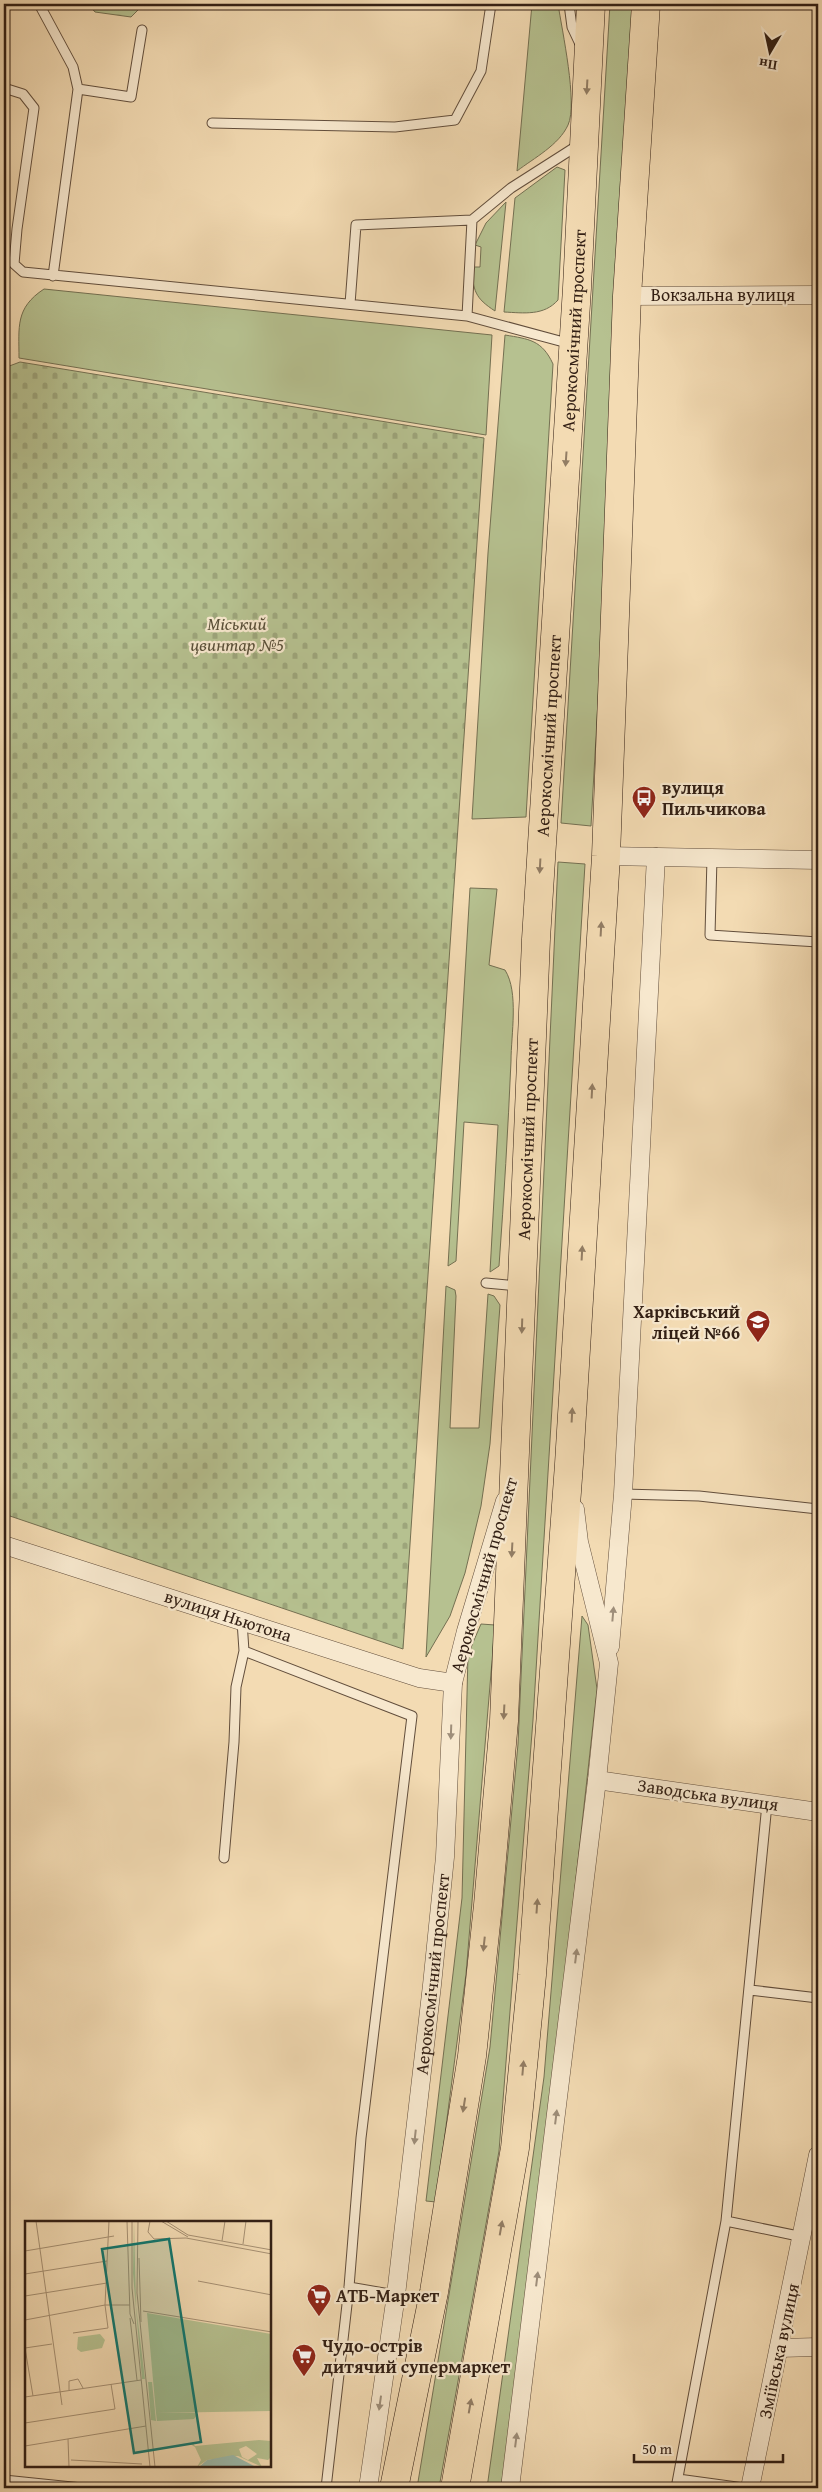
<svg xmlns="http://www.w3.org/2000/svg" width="822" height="2492" font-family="'Gentium Book Plus',serif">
<defs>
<pattern id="forest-crowns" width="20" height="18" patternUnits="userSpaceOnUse" patternTransform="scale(1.25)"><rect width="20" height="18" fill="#b6c190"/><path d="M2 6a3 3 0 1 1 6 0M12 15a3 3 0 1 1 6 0" fill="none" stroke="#9da57b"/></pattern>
<pattern id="cemetery-stones" width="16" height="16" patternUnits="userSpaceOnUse" patternTransform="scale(1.25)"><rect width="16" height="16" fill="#b6c190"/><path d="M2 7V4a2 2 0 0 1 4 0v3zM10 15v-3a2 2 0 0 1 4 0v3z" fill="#9da57b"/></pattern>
</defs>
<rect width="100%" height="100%" fill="#f3dbb3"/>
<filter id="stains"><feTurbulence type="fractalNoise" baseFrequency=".004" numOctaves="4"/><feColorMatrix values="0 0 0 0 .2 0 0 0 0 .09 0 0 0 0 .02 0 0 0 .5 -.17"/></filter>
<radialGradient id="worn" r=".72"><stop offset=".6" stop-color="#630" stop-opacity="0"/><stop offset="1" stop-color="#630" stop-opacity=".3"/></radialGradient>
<!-- green -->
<path fill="#b6c190" stroke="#747052" d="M532,4h26c4,26 20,100 10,121 -9,20 -34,33 -51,46z
M610,4h27l-46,822 -30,-3z
M557,167l8,3 -7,130c-14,16 -34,13 -54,12l11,-114z
M506,202l-11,109c-20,-13 -22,-20 -23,-44h8l1,-20 -6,-2 11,-22z
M44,289l448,46 -6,100 -467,-77c0,-31 -4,-50 25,-69z
M505,335c24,4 37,5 48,29l-27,453 -54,2 16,-266z
M558,862l27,2 -52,856 -34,431 -60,337h-22l73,-441 28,-303z
M470,888l27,1 -8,76 16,5c14,22 6,65 6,91 -3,68 -7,137 -12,205l-9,6 8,-147 -34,-3 -8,139 -8,5z
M446,1286l9,4 1,6 -6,132h29l9,-134 6,2 6,9 -10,139 -9,62 -16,67 -15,43 -24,41z
M582,1616l6,9 9,64 -68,612 -28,187h-14l57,-411z
M481,1624l14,1 -29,349 -30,228 -10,-1 36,-303 6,-244z"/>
<!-- forest -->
<path fill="url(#forest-crowns)" stroke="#747052" d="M88,4h55v1l-12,12 -36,-5z"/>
<!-- cemetery -->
<path fill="url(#cemetery-stones)" stroke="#747052" d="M20,362l464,76 -81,1211 -399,-135v-1146z"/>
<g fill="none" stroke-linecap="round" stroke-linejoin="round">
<defs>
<path id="service" d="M39,4l34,63 5,22
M569,4l3,23 8,17
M4,88l19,6 11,14 -17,121 -3,35 9,8 444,44 104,28
M212,123l183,4 60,-7 26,-49 10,-67
M53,276l25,-187 53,8 11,-67
M350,304l6,-79 116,-5 39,-32 69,-44
M467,316l5,-96
M712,858l-2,77 108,7
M486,1283l32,3
M623,1494l76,2 119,13
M244,1651l168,65 -51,422 -12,149 -23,201
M224,1858l10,-116 2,-55 8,-36 -2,-30
M750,1990l68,8
M726,2221l77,16
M349,2287l47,8
M678,2479l66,9
M4,2480l78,8
M676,2488l50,-267 41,-417"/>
<g id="minor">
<path d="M627,296l191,-1"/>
<path d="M606,856l212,4"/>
<path d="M4,1545l415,133 34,5"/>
<path d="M610,1647l13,-153 33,-637"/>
<path d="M597,1780l221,32"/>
<path d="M779,2348l39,-1"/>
<path id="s1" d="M368,2488l28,-193 36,-310 13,-128 8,-174 13,-52 39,-130"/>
<path d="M510,2488l87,-708 12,-117 -30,-121 -4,-33"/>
<path d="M750,2488l68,-333"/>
</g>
<g id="primary">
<path id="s2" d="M394,2488l40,-196 38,-236 16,-151 16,-184 32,-782 41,-651 14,-284"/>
<path d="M455,2488l60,-340 17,-173 37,-511 37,-608 21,-560 19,-292"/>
</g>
</defs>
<!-- service casing -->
<use href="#service" stroke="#624e3c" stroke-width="11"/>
<!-- minor casing -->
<use href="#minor" stroke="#624e3c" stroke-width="19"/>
<!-- primary casing -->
<use href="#primary" stroke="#321f14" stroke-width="29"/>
<!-- service -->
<use href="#service" stroke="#f7e8ce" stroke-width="9"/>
<!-- minor -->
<use href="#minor" stroke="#f7e8ce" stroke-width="18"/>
<!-- primary -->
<use href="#primary" stroke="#f3dbb3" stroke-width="28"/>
</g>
<!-- one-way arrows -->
<defs><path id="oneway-solid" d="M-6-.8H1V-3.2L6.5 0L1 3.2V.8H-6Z" transform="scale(1.25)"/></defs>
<g fill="#927d64">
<use href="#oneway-solid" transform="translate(587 87) rotate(93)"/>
<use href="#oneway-solid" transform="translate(566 459) rotate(94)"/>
<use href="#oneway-solid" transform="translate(540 866) rotate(93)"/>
<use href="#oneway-solid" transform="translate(601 929) rotate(-87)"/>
<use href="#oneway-solid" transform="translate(592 1091) rotate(-87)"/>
<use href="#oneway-solid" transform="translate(582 1253) rotate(-87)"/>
<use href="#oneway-solid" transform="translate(522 1326) rotate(92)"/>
<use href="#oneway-solid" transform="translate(572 1415) rotate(-87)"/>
<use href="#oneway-solid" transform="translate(512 1550) rotate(93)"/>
<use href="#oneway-solid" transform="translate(504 1712) rotate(93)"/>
<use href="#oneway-solid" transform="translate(537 1906) rotate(-86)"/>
<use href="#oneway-solid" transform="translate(484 1944) rotate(96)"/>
<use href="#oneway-solid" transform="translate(523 2068) rotate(-85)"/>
<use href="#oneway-solid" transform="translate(464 2105) rotate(99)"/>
<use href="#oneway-solid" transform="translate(501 2228) rotate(-80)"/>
<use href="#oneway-solid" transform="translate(470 2406) rotate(-80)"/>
</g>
<g fill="#9e8e7a">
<use href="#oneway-solid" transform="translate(613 1614) rotate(-85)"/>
<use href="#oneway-solid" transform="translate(451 1732) rotate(92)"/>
<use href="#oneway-solid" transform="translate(576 1956) rotate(-83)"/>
<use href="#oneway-solid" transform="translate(556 2117) rotate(-83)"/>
<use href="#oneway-solid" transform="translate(415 2137) rotate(96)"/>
<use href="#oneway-solid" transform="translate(537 2279) rotate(-83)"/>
<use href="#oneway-solid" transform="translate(380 2403) rotate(98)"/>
<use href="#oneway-solid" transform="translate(516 2440) rotate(-83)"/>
</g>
<!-- icons -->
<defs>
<symbol id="bus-pin" viewBox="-11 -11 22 30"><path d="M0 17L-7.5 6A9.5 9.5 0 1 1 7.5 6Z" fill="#8f2418" stroke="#f7e8ce"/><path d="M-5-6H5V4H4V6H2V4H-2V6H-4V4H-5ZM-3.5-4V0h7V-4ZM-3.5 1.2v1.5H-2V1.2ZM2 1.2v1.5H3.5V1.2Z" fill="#fff"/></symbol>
<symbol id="school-pin" viewBox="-11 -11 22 30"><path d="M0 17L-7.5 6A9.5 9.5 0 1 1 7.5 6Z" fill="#8f2418" stroke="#f7e8ce"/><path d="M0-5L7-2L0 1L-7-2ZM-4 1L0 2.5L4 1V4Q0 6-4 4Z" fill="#fff"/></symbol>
<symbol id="supermarket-pin" viewBox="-11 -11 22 30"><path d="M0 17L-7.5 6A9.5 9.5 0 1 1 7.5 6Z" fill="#8f2418" stroke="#f7e8ce"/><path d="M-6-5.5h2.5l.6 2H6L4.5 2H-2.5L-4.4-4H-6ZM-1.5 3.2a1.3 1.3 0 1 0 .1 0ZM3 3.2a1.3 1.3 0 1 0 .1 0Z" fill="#fff"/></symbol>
</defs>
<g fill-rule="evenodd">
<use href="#bus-pin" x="630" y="784" width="28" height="38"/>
<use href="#school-pin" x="744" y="1308" width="28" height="38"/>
<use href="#supermarket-pin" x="305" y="2282" width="28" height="38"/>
<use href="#supermarket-pin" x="290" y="2342" width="28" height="38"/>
</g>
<g text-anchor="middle" stroke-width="4.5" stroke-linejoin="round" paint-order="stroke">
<!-- street labels -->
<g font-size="18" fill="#321f14" stroke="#f7e8ce">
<text x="723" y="301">Вокзальна вулиця</text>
<text dy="6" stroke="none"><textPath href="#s2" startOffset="2168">Аерокосмічний проспект</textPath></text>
<text dy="6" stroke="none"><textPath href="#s2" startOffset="1762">Аерокосмічний проспект</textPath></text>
<text dy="6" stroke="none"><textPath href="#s2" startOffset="1358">Аерокосмічний проспект</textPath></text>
<text transform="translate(484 1575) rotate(-74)" y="6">Аерокосмічний проспект</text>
<text transform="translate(228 1616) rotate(18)" y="6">вулиця Ньютона</text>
<text transform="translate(708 1795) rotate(8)" y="6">Заводська вулиця</text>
<text dy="6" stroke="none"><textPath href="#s1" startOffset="518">Аерокосмічний проспект</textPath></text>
<text transform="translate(779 2351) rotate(-78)" y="6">Зміївська вулиця</text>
</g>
<!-- park labels -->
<g font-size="18" font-style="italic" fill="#5a5039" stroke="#f7e8ce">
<text x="237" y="630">Міський<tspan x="237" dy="21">цвинтар №5</tspan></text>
</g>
<!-- poi labels -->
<g font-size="18" font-weight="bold" fill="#321f14" stroke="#f7e8ce" text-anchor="start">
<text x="662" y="794">вулиця<tspan x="662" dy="21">Пильчикова</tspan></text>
<text x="740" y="1318" text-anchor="end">Харківський<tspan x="740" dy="21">ліцей №66</tspan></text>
<text x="336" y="2302">АТБ-Маркет</text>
<text x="322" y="2352">Чудо-острів<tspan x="322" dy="21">дитячий супермаркет</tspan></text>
</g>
</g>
<!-- overview -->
<g transform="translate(25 2221)">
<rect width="246" height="246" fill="#f3dbb3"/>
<path d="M109,0l2,86 9,72h-3l-9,-106zM75,113l5,6 -3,8 -21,4 -4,-3 1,-12zM123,161h4l4,39 -5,-1zM131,192h39l1,3 -2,3 -37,2z" fill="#b6c190"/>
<path d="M234,219l12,1v16l-3,3 -11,-2 5,9 -24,-11 -31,4 -10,7 4,-7 -6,-13 -5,-3 3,-1 2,3zM221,225l11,8 -9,6 -6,-3 -3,-8z" fill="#b6c190" fill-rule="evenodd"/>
<path d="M122,92l124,21v77l-115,2z" fill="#b6c190"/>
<path d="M208,234l23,12h-57l8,-7z" fill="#9bbbac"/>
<path fill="none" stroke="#a69073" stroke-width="1" d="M11,0l26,184M102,0l3,93 4,10M107,0v67l18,179M113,0l-1,72 18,174M125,0l-2,11 6,7 32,-1 86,16M136,0l27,16M141,0l22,14 84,15M197,20l3,-20M218,23l3,-23M0,30l89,-15M114,37l2,64M0,53l82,-13M173,60l74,14M0,75l82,-13M118,90l129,21M105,97l7,62M0,99l80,-15h25M48,112l35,-5 -3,-23 4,-84M0,127l8,48M0,127l27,-4M44,169v-9l9,-2 5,9M0,176l116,-17M0,202l90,-14 -4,-25M43,218l1,28M0,225l121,-20M46,239l71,4"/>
<path fill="#0f766e" fill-opacity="0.15" stroke="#0f766e" stroke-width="2.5" d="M144,18l32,203 -67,11 -32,-204z"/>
<rect width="246" height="246" fill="none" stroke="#321f14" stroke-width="2.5"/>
</g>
<!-- margin -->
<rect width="822" height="2492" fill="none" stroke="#f3dbb3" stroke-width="20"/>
<rect x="5" y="5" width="812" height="2482" fill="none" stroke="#321f14" stroke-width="2.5"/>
<rect x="10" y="10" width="802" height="2472" fill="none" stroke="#321f14"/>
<!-- north arrow -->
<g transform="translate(770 52) rotate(189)" stroke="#f7e8ce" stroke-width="4" paint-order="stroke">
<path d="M0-4L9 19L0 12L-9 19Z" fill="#321f14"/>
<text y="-8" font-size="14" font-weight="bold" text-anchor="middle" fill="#321f14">Пн</text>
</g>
<!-- scale -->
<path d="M634 2454v8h149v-8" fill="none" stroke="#321f14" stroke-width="2.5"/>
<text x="642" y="2454" font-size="15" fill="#321f14" stroke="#f7e8ce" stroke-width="4" paint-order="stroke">50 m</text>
<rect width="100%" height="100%" filter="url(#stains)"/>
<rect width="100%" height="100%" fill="url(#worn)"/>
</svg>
